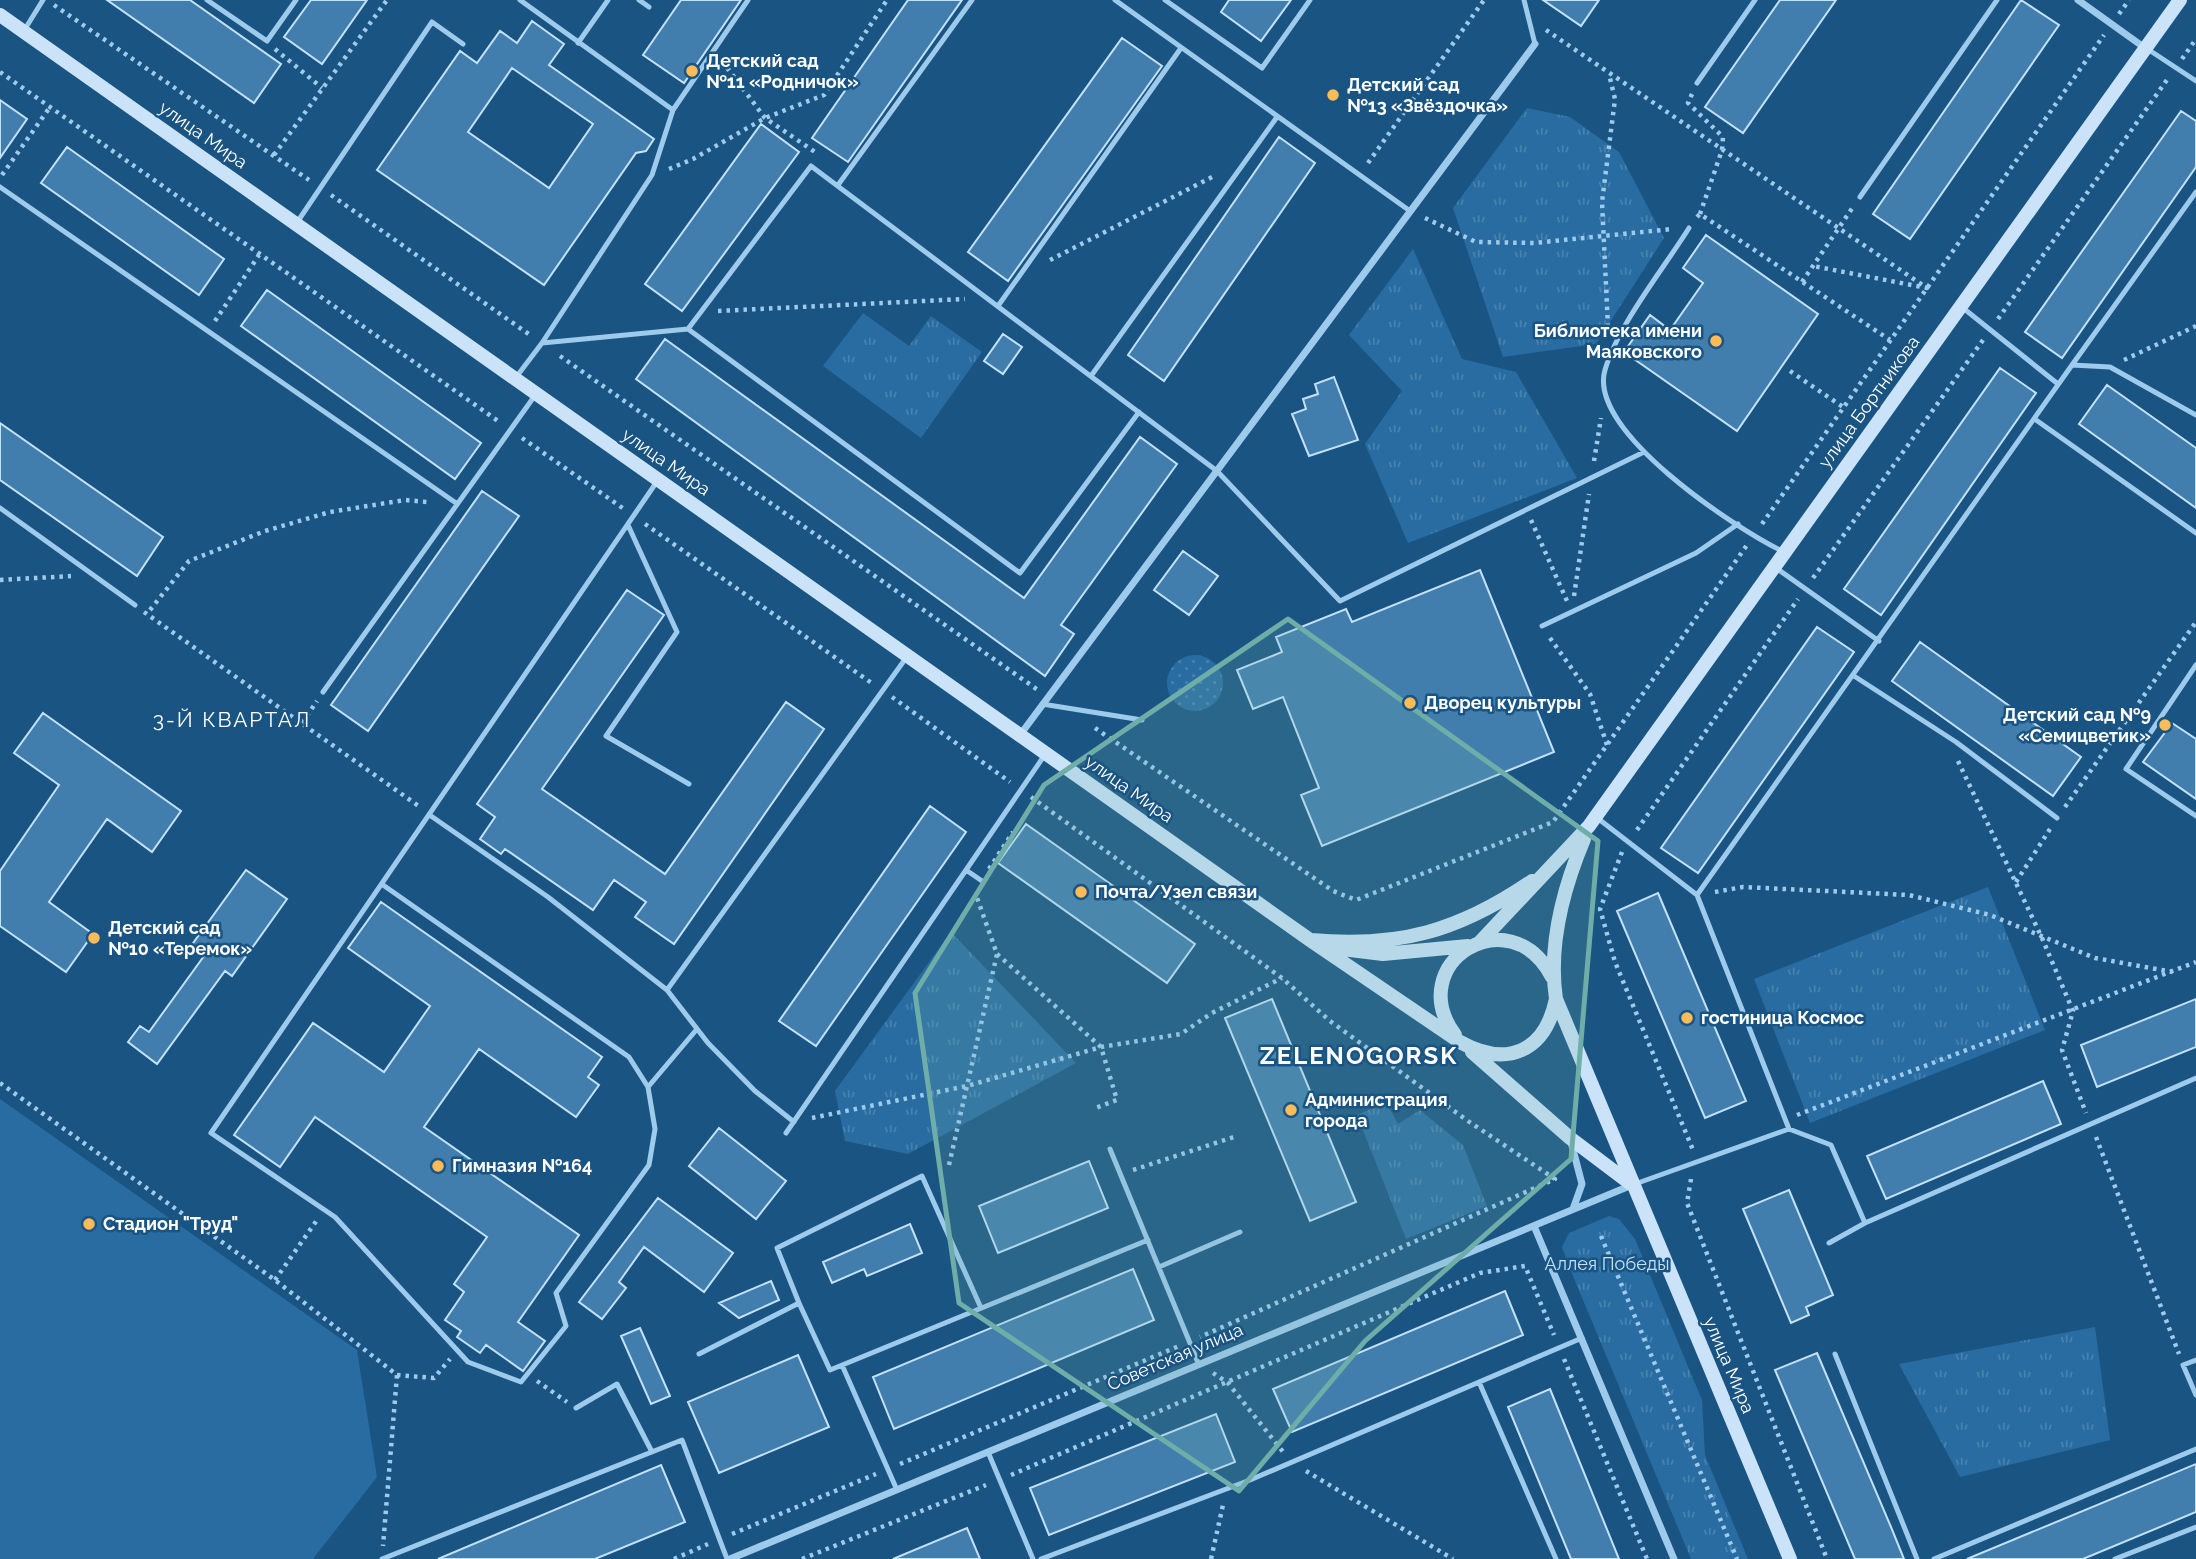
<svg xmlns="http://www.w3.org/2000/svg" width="2196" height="1559" font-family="Raleway,sans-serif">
<defs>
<pattern id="grass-dots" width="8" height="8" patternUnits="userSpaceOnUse" patternTransform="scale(1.75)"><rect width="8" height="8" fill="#286ca1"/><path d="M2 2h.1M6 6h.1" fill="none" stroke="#4882af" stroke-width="1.8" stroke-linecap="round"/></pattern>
<pattern id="park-tufts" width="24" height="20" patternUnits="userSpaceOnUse" patternTransform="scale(1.75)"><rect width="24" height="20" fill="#286ca1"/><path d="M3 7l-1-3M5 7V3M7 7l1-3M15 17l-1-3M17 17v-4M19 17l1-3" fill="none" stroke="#4882af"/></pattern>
</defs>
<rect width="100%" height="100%" fill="#195483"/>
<!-- grass -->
<path fill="url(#grass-dots)" d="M1167 683a28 28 0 1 1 56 0a28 28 0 1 1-56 0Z"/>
<!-- park -->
<path fill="url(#park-tufts)" d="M1527,108l43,9 49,35 45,86 -68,106 -93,13 -50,-149z
M1413,249l49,110 54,13 61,106 -169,65 -43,-99 37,-53 -53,-56z
M863,313l46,33 22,-30 51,36 -61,86 -98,-72z
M1988,887l57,143 -235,93 -56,-144z
M951,932l125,131 -168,91 -63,-13 -10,-50z
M1386,1102l12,22 22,-14 43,35 24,61 -81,33 -49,-124z
M1609,1216l10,3 16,20 67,161 3,55 43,104h-57l-123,-295 -6,-17 7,-14z
M2095,1327l15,113 -150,37 -61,-113z"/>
<!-- pitch -->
<path fill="#286ca1" d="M0,1099l357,251 20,127 -64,82h-313z"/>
<!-- building -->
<path fill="#417ead" stroke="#c3e1f9" stroke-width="2" fill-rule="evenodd" d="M107,0h83l91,64 -27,39z
M311,0h56l-45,64 -38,-27z
M681,0h60l-57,83 -41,-28z
M908,0h54l-114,162 -36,-24z
M1229,0h62l-30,41 -40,-29z
M1543,0h56l-18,26z
M1780,0h56l-93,133 -38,-26z
M2021,0l38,25 -149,214 -37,-25z
M532,21l32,23 -15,21 105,74 -8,12 -10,2 -92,132 -167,-115 83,-119 17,12 23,-32 17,12zM512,68l81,56 -44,64 -81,-56z
M1122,38l40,28 -154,215 -40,-29z
M0,100l27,19 -27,39z
M2181,111l15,10v46l-134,191 -37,-26z
M761,124l38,28 -117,159 -37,-27z
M1279,137l36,26 -151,218 -36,-26z
M67,147l157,112 -25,36 -158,-112z
M1706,235l112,79 -81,117 -113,-79 26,-37 20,15 33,-47 -20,-15z
M267,290l214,153 -26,36 -214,-153z
M1003,334l19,13 -19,27 -19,-13z
M665,339l359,259 116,-161 37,27 -116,161 13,9 -29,42 -409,-297z
M2000,368l36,25 -155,222 -37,-26z
M1334,377l24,63 -49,16 -17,-42 14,-5 -3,-10 15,-5 -3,-10z
M2107,385l89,63v60l-117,-84z
M0,423l163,114 -26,39 -137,-96z
M482,491l37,25 -151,215 -37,-26z
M1183,551l35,25 -29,39 -35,-25z
M1480,570l74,182 -232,94 -21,-51 18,-7 -36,-91 -30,12 -16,-39 45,-18 -6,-15 70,-28 6,13z
M627,590l37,25 -122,174 123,85 121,-172 38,27 -150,215 -39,-27 11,-15 -32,-22 -21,30 -88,-61 -4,5 -21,-15 15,-22 -18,-13z
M1817,627l37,25 -156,221 -37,-25z
M1920,642l161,115 -28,39 -161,-115z
M43,713l138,98 -29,41 -45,-33 -58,83 44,32 -27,38 -66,-46v-55l59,-86 -45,-32z
M2172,723l24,16v60l-53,-37z
M930,806l36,26 -150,214 -37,-25z
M1026,824l169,120 -28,39 -169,-120z
M246,870l41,29 -55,77 -7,-5 -68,93 -29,-22 12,-16 9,6 55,-76 -13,-10z
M1658,893l88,208 -41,17 -88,-207z
M381,902l221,155 -14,20 11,8 -23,32 -97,-68 -55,78 155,108 -61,87 27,19 -22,30 -37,-26 -6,8 -23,-16 4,-6 -16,-11 19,-28 -10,-8 33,-47 -172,-120 -35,50 -46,-32 79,-112 71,49 46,-66 -82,-58z
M1272,999l84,203 -46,19 -85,-203z
M2196,999v48l-99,40 -16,-42z
M2043,1081l18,43 -175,75 -19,-43z
M719,1128l67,53 -30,38 -67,-53z
M1089,1161l19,47 -110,45 -19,-47z
M1789,1190l44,105 -27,12 3,8 -18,8 -48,-114z
M658,1198l75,55 -29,39 -60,-45 -25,35 7,6 -24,31 -23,-17z
M910,1224l12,29 -55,23 -3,-7 -32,14 -9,-21z
M1133,1269l21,51 -260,109 -21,-52z
M771,1281l8,19 -40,18 -20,-15z
M1505,1291l18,44 -231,97 -19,-43z
M640,1328l30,68 -19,8 -30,-68z
M1817,1353l74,174 13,32h-49l-80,-189z
M798,1355l31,72 -110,46 -31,-71z
M1550,1389l69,170h-48l-63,-152z
M1216,1414l19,48 -186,73 -19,-47z
M2196,1464v48l-113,47h-116z
M661,1465l24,57 -90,37h-157z
M967,1528l13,31h-87z"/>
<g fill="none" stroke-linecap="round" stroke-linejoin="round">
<!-- path -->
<path stroke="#9ecaec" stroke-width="4.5" stroke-dasharray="3.5 5" stroke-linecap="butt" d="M54,5l255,175
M2119,14l10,-14
M1546,30l381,258 -114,-22
M275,49l47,39
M2182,59l14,-20
M722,61l43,57 50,34
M0,72l501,351
M1692,94l-4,9 35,34 -1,13 -22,64
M274,155l113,-155
M1368,163l116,-163
M669,169l24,-10 72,-41 59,-23 63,-95
M2,175l48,-68
M331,195l199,140
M1697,217l3,-3 190,126
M1425,218l51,24 58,1 138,-14
M1050,260l166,-85
M1802,282l51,-75
M718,311l247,-12
M1998,319l171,-242
M215,321l44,-66
M1608,327l-6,-125 13,-103 -6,-25
M560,356l478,334
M2124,360l72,-34
M1790,371l53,36
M522,438l102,71
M1594,461l7,-43
M1531,520l36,81
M645,524l228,160
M1762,524l342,-489
M1813,578l170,-238
M0,580l71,-4
M1574,596l15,-102
M150,610l39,-49 76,-30 65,-19 75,-12 22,2
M144,612l276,195
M1550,638l40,56 17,51
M892,697l118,85
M302,723l15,-22
M1095,728l238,163 23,9 197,-78 194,-277
M1958,761l84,177 31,73 -11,39 24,63
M1031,797l251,181 48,43 138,100 87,58 -355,158
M2065,807l131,-185
M1637,830l161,-231
M1622,852l-22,57 15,53 78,188
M989,869l24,-37
M2016,882l34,-53
M1715,892l28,-5 166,8 81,20 105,43 78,14
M997,954l104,93 16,53 -24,9
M0,1083l275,197 122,95 -14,171
M1797,1115l399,-153
M812,1118l155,-32 134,-39 80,-13 31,-21 70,-35
M2096,1137l83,217
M949,1165l48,-211 -21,-59
M1133,1170l104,-34
M1691,1179l-4,24 140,356
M1601,1236l136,323
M275,1280l42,-60
M1564,1359l83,200
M1213,1373l15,10 56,70
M397,1375l37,3 16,-19
M537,1381l30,21
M900,1464l279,-118
M1306,1471l147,88
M1011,1475l469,-202 45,-7 29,69
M732,1534l144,-60
M674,1559l34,-15
M802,1559l184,-74
M1211,1559l12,-54"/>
<!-- lane -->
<path stroke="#9ecaec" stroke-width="5" d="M207,0l60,41 29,-41
M520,0l153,110
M639,0l10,7
M1115,0l295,211
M1165,0l97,68 48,-68
M1524,0l11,44
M25,29l18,-29
M578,43l30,-43
M2146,48l50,33
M1697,83l58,-83
M838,185l134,-185
M0,187l456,316
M2196,192l-124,173 38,2 86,48
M1860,197l137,-197
M298,221l134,-199 31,22
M1689,228c-25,40 -71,97 -84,142 -18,61 130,158 177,181
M998,306l183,-258
M1963,308l95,76
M688,329l123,-163 406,305 123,130 302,-148
M542,343l146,-14 332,244 119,-161
M517,376l25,-33 110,-168 21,-65 75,-110
M1091,376l186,-259
M2036,420l160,113
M0,508l135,97
M628,525l49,107 -71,104 83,48
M1776,568l103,73
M1542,626l154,-73 42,-29
M2196,665l-70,104 70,47
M1854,676l102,66 101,76
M323,692l213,-298
M1042,704l100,16
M431,816l117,81 119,93 41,53 47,48 39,31
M1596,817l101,78 92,234
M982,881l-16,-11 78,-114
M383,885l246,172 19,30 7,42 -6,36 -93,128 10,33 -45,56 -53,-20 -133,-145 -124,-84 447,-653
M1697,895l375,-530
M667,990l239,-332
M648,1087l49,-58
M786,1133l180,-263
M1110,1149l89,216
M1635,1184l154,-55 42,16 34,78
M1829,1243l36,-20 331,-145
M1159,1267l81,-35
M799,1303l31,67 318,-130
M699,1354l100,-51 -22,-55 145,-72 59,132
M1835,1354l82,205
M2196,1360l-13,5 13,30
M842,1365l55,125
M1479,1382l77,177
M576,1408l41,-24 35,68
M988,1452l45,107
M382,1559l300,-119 45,119
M1041,1559l209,-79 332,-142
M1934,1559l262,-110
M2115,1559l81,-32"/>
<!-- street -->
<path stroke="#9ecaec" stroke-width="7" d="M2078,0l67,48
M1020,735l515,-691
M1571,1142l11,42 -9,25
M1534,1226l140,333
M730,1559l902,-374"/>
<!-- secondary -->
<path stroke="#cae3f8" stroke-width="14" d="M0,15l1310,925 150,102c47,26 85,10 96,-43
M1584,839c-21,50 -36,106 -28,160l234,560
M1311,940c88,8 148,-9 221,-59
M1480,942l109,-116 591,-826
M1342,949l41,5 85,-8
M1455,1035c-53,-72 55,-139 97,-58
M1472,1052l98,86 61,46"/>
</g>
<!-- marked area -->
<path fill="#6fada8" fill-opacity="0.2" stroke="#6fada8" stroke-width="5" stroke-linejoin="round" d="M1288,619l310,222 -27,318 -206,182 -126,150 -280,-188 -44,-310 129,-208z"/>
<!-- markers -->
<g fill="#ffbb58" stroke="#195483" stroke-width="2.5">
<circle cx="692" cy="71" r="7"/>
<circle cx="1333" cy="95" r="7"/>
<circle cx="1716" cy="341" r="7"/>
<circle cx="1410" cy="703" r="7"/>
<circle cx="2165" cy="725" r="7"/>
<circle cx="1081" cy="892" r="7"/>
<circle cx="94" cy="938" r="7"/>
<circle cx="1687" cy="1018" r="7"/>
<circle cx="1291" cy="1110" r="7"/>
<circle cx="438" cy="1166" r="7"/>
<circle cx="89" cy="1224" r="7"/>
</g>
<g text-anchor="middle" stroke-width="5" stroke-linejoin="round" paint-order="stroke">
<!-- poi labels -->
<g font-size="18" font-weight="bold" fill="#fff" stroke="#195483" text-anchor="start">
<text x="706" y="67">Детский сад<tspan x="706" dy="21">№11 «Родничок»</tspan></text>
<text x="1347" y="91">Детский сад<tspan x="1347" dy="21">№13 «Звёздочка»</tspan></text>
<text x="1702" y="337" text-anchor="end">Библиотека имени<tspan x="1702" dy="21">Маяковского</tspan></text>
<text x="1424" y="709">Дворец культуры</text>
<text x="2151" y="721" text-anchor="end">Детский сад №9<tspan x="2151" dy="21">«Семицветик»</tspan></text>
<text x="1095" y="898">Почта/Узел связи</text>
<text x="108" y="934">Детский сад<tspan x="108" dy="21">№10 «Теремок»</tspan></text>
<text x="1701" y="1024">гостиница Космос</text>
<text x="1305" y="1106">Администрация<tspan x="1305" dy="21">города</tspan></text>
<text x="452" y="1172">Гимназия №164</text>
<text x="103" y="1230">Стадион "Труд"</text>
</g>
<!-- street labels -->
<g font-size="18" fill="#fff" stroke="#195483">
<text transform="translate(203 135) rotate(35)" y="6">улица Мира</text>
<text transform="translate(1869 402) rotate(-54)" y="6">улица Бортникова</text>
<text transform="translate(666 462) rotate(35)" y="6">улица Мира</text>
<text transform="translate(1129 789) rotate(35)" y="6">улица Мира</text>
<text transform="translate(1175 1357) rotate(-23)" y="6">Советская улица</text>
<text transform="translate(1729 1365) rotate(67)" y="6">улица Мира</text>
</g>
<!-- park labels -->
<g font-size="18" fill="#c3e1f9" stroke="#195483">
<text x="1607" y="1270">Аллея Победы</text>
</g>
<!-- quarter labels -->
<g font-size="21" letter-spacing="2" fill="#fff" stroke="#195483">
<text x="232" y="727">3-Й КВАРТАЛ</text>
</g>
<!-- district labels -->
<g font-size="24" font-weight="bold" letter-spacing="2" fill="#fff" stroke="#195483">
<text x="1359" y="1064">ZELENOGORSK</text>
</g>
</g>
</svg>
